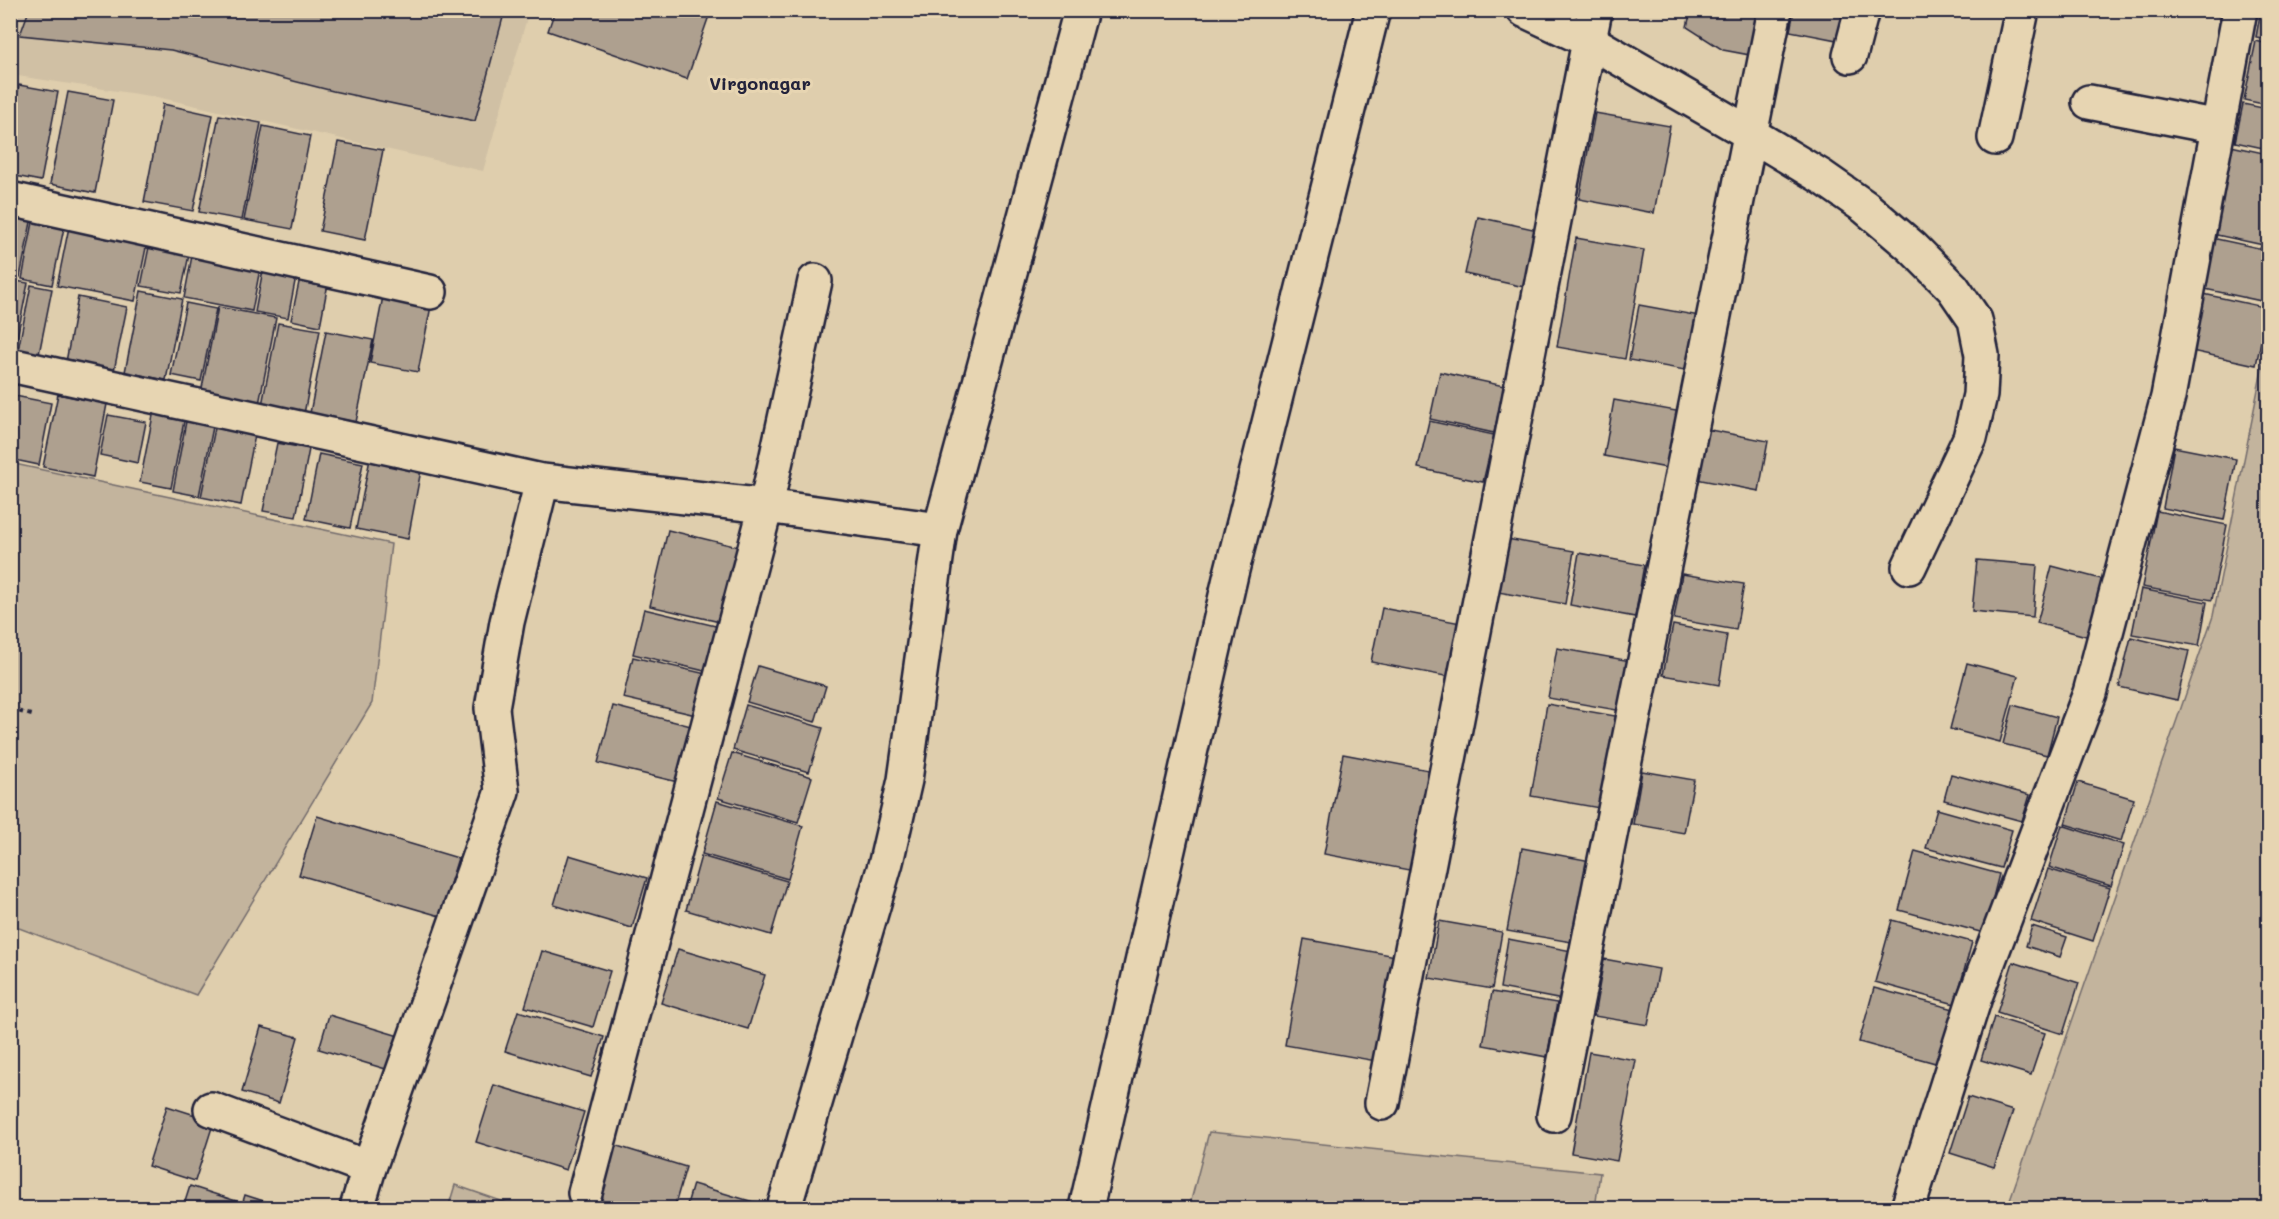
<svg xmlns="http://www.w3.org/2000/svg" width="2279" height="1219" font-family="Mali,sans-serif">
<rect width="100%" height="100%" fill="#dfcead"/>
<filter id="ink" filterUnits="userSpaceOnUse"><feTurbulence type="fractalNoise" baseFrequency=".0167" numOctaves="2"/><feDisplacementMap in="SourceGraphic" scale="12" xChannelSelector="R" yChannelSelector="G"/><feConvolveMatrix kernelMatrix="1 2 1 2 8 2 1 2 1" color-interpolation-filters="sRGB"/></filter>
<g filter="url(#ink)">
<!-- built -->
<path fill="#d0c0a4" d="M10,11h519l-46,160 -326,-74 -146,-22z"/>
<!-- green -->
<path fill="#c3b49d" stroke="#726b6c" stroke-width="1.5" d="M2268,339v853l-5,16h-256l206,-592z
M10,463l381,81 -19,159 -176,292 -185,-70z
M1209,1132l391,41 -5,35h-406z
M455,1185l66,23h-73z"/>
<!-- building -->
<path fill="#aea08f" stroke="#22223b" stroke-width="1.5" d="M29,10h476l-30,111 -142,-30 -162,-41 -151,-15z
M555,10h156l-24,69 -139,-48z
M1691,10h67l-8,45 -27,-5 -36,-23z
M1794,10h54l-6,31 -52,-10z
M2261,10h7v29l-12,-2z
M2256,41l12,3v61l-24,-5z
M19,85l39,7 -17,89 -31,-6v-48z
M68,92l45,8 -18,93 -45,-9z
M163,104l50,11 -20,96 -49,-9z
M2243,104l25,5v40l-33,-7z
M1595,113l75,13 -16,87 -75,-14z
M219,115l42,8 -19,97 -43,-8z
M263,126l47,10 -18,93 -48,-9z
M338,142l45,8 -18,90 -45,-9z
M2231,146l37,8v92l-56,-12z
M10,207l23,5 -13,65 -10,-1z
M34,217l31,6 -13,62 -30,-6z
M1478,217l64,14 -13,57 -64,-14z
M70,222l78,16 -13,63 -78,-15z
M1576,238l68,12 -19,109 -68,-12z
M2212,238l56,12v42l-2,10 -66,-14z
M150,242l40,8 -9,43 -40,-7z
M194,245l68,13 -10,53 -68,-13z
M265,259l33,7 -10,52 -33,-6z
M302,268l28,5 -10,53 -29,-6z
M10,280l18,3 -14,70 -4,-1z
M31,285l21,4 -14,70 -21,-4z
M385,286l48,10 -15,76 -48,-9z
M141,291l41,8 -16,81 -41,-8z
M2199,293l69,15 -12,57 -69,-15z
M78,297l49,10 -13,64 -48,-9z
M186,303l30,6 -15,72 -30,-6z
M1639,305l61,11 -10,55 -61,-11z
M218,307l58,11 -17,86 -58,-11z
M278,323l42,7 -16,84 -42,-9z
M326,331l47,9 -17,82 -46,-9z
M1440,372l64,14 -10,47 -64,-14z
M58,394l49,10 -14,73 -50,-10z
M10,395l41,8 -12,62 -29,-6z
M1614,400l68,12 -10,57 -68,-13z
M154,410l31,6 -14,72 -31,-6z
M108,415l38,7 -8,41 -38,-8z
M187,416l27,6 -15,74 -26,-5z
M1429,421l65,14 -11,47 -65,-14z
M215,428l40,7 -14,70 -40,-8z
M1705,429l63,12 -9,50 -63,-12z
M277,443l32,6 -13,68 -33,-6z
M2174,447l62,12 -12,61 -61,-12z
M319,454l44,9 -13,65 -44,-9z
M370,459l51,11 -13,69 -52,-10z
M2157,511l70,14 -15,75 -70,-13z
M668,530l70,17 -18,75 -70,-16z
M1507,539l67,12 -9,53 -67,-12z
M1579,553l65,12 -9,52 -65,-12z
M1977,560l60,5 -4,52 -61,-6z
M2052,566l57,15 -15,57 -57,-15z
M1682,574l62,10 -8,46 -62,-11z
M2141,589l66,13 -8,44 -67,-12z
M1382,608l79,15 -11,54 -79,-15z
M644,609l76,18 -11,45 -76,-18z
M1673,625l54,10 -8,50 -56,-10z
M2131,637l58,14 -12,49 -58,-13z
M1557,648l74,13 -9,50 -74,-13z
M633,657l73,17 -10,41 -73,-17z
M1967,663l51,13 -18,66 -50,-13z
M758,666l68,20 -11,36 -68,-20z
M1547,704l74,13 -16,92 -74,-13z
M746,705l77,23 -14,44 -76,-22z
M2013,705l44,12 -10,38 -44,-11z
M613,706l78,20 -13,56 -80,-19z
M732,753l80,24 -14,45 -80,-24z
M1343,754l91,17 -20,100 -90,-17z
M1642,771l52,9 -10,53 -51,-9z
M1951,774l79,21 -8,26 -78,-21z
M2078,782l56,17 -13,42 -56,-17z
M717,801l86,25 -15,53 -86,-25z
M1937,809l75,21 -11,38 -75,-20z
M317,816l141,42 -18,58 -141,-41z
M2062,825l62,20 -13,41 -62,-19z
M1522,848l69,13 -14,82 -70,-12z
M1915,851l84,23 -15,59 -85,-23z
M569,855l78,23 -15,50 -78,-23z
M701,856l86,25 -16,54 -85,-25z
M2048,869l62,19 -17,53 -62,-20z
M1892,920l80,22 -17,62 -80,-22z
M1439,921l63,11 -10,57 -63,-11z
M2032,926l35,11 -7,20 -34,-11z
M1304,939l92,17 -20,105 -91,-16z
M1508,939l64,12 -9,49 -63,-12z
M678,949l87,26 -17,54 -87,-26z
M542,951l68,20 -17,56 -68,-20z
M1604,959l55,10 -11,56 -54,-9z
M2013,962l66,21 -16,51 -66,-21z
M1874,988l80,21 -15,55 -80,-22z
M1492,992l65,11 -10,54 -64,-12z
M518,1011l86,26 -13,40 -86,-26z
M329,1015l70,21 -10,34 -70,-21z
M1994,1017l51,16 -14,42 -50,-15z
M261,1027l37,10 -19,66 -37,-11z
M1589,1052l47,8 -19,101 -46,-8z
M494,1085l90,27 -18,58 -90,-28z
M1968,1097l45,14 -19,56 -44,-14z
M167,1106l47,15 -19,60 -47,-15z
M614,1145l72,22 -12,41h-48l-28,-8z
M693,1184l67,20 -2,4h-72z
M190,1186l49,16 -3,6h-53z
M245,1195l40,13h-44z"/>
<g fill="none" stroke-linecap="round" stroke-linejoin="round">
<defs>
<path id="minor" d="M1524,10l64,30 161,93 73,44 43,30 47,40 41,41 22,32 7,35 -2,40 -10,43 -61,129
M1850,56l12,-46
M2089,102l129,25
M1995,138l27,-128
M10,199l420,93
M10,365l532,116 224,25 174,24 141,-520
M1382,1103l213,-1093
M211,1109l158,59
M1554,1115l221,-1105
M585,1193l181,-687 49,-225
M357,1208l12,-40 133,-377 -10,-83 15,-86 35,-141
M784,1208l102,-346 19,-82 35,-250
M1086,1208l145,-634 142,-564
M1908,1208l67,-211 115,-304 78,-296 72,-387"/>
</defs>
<!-- minor casing -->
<use href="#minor" stroke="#22223b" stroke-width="38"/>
<!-- path -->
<path stroke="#22223b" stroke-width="4" stroke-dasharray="4.5 4.5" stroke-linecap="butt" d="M10,709l25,7"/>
<!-- minor -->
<use href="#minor" stroke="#e7d5b2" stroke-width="33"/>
</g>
</g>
<g text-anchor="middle" stroke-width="6" stroke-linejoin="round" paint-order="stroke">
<!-- neighbourhood labels -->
<g font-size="18" font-weight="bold" fill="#22223b" stroke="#e7d5b2">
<text x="760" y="90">Virgonagar</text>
</g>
</g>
<!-- margin -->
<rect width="2279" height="1219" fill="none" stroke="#e7d5b2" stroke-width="36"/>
<rect x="18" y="18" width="2243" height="1183" fill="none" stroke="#22223b" stroke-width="2" filter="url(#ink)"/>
</svg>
